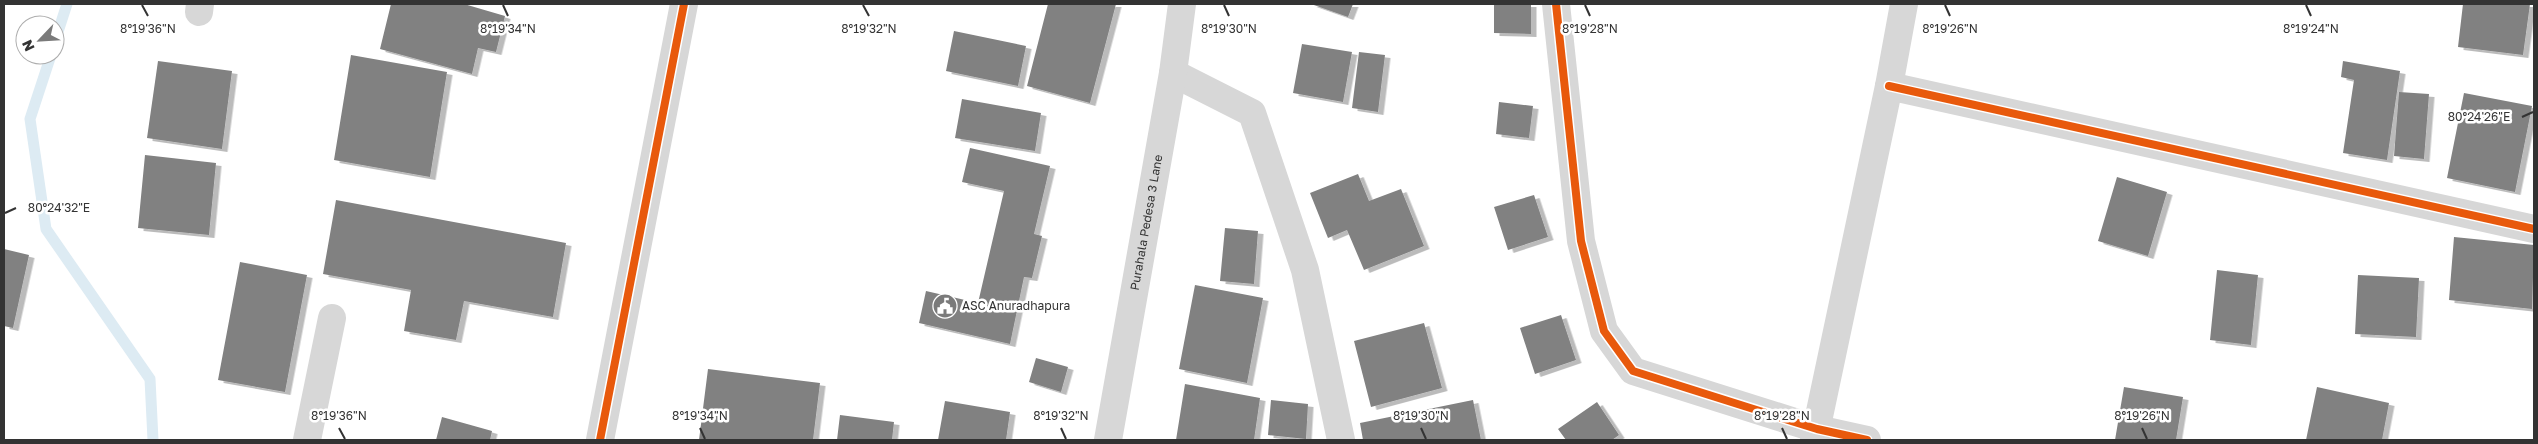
<svg xmlns="http://www.w3.org/2000/svg" width="2538" height="444" font-family="'Golos Text',sans-serif">
<defs>
<filter id="shadow"><feDropShadow dx="5.5" dy="3" stdDeviation="0" flood-color="#0004"/></filter>
</defs>
<rect width="100%" height="100%" fill="#fff"/>
<g fill="none" stroke-linecap="round" stroke-linejoin="round">
<!-- stream -->
<path stroke="#ddebf3" stroke-width="11" d="M55,41l12,-37
M51,55l-21,64 16,110 104,150 3,61"/>
</g>
<!-- building -->
<path fill="#818181" filter="url(#shadow)" d="M391,4h73l41,12 -9,36 -18,-4 -6,26 -92,-25z
M1048,4h68l-26,99 -63,-17z
M1311,4h42l-5,13z
M1494,4h37v30l-37,-1z
M2463,4h67l-7,51 -65,-8z
M954,31l72,15 -8,40 -72,-15z
M1302,44l50,8 -9,50 -50,-9z
M1359,52l26,3 -7,57 -26,-4z
M351,55l96,17 -17,105 -96,-17z
M158,61l74,10 -10,78 -75,-11z
M2343,61l57,10 -13,89 -44,-7 11,-73 -13,-3z
M2399,92l30,2 -5,65 -30,-3z
M2464,93l68,13 -17,86 -68,-14z
M962,99l79,14 -6,38 -80,-13z
M1499,102l34,4 -4,32 -33,-4z
M970,148l80,18 -16,68 8,2 -10,42 -8,-1 -14,67 -91,-21 7,-32 52,12 26,-112 -42,-9z
M145,155l71,8 -7,72 -71,-7z
M1358,174l11,27 32,-12 23,57 -60,24 -17,-40 -19,8 -18,-45z
M2117,177l50,15 -19,64 -50,-15z
M1534,195l14,42 -40,13 -14,-43z
M336,200l230,43 -13,74 -89,-16 -8,39 -52,-9 7,-41 -88,-16z
M1225,228l33,3 -4,53 -34,-3z
M2454,237l80,8 -2,64 -83,-9z
M4,249l25,6 -16,73 -9,-2z
M240,262l67,13 -22,117 -67,-12z
M2217,270l41,5 -7,70 -41,-5z
M2358,275l61,3 -3,59 -61,-3z
M1195,285l68,13 -16,85 -68,-14z
M1561,315l15,45 -41,14 -15,-46z
M1424,323l18,65 -71,19 -17,-66z
M1036,358l32,9 -7,25 -32,-10z
M708,369l112,14 -7,57h-114z
M1185,384l75,14 -6,42h-78z
M2124,387l59,10 -7,43h-61z
M2317,387l72,16 -7,37h-76z
M1271,400l37,4 -2,35 -38,-4z
M1473,400l8,40h-118l-3,-17z
M945,401l65,11 -4,28h-68z
M1597,402l22,33 -7,5h-46l-8,-11z
M840,415l54,7 -2,18h-55z
M442,417l50,14 -2,9h-54z"/>
<g fill="none" stroke-linecap="round" stroke-linejoin="round">
<!-- minor -->
<g stroke="#d7d7d7" stroke-width="28">
<path d="M1556,4l25,237 23,90 29,40 184,58 50,11"/>
<path d="M199,12l1,-8"/>
<path d="M1173,73l79,40 53,157 36,170"/>
<path d="M1889,86l645,143"/>
<path d="M307,440l25,-122"/>
<path d="M600,440l84,-436"/>
<path id="s1" d="M1108,440l65,-367 9,-69"/>
<path d="M1814,440l75,-354 15,-82"/>
</g>
<defs>
<path id="cycleway" d="M1556,4l25,237 23,90 29,40 184,58 50,11
M1889,86l645,143
M600,440l84,-436"/>
</defs>
<!-- cycleway casing -->
<use href="#cycleway" stroke="#fff" stroke-width="11"/>
<!-- cycleway -->
<use href="#cycleway" stroke="#e8590c" stroke-width="8"/>
</g>
<!-- ticks -->
<path fill="none" stroke="#333" stroke-width="2" d="M142,5l6,11M503,5l5,11M863,5l6,11M1224,5l5,11M1585,5l5,11M1945,5l5,11M2306,5l5,11M2522,117l11,-5M5,213l11,-5M339,428l6,11M700,428l5,11M1061,428l5,11M1421,428l5,11M1782,428l5,11M2142,428l5,11"/>
<!-- icons -->
<defs>
<symbol id="civic-disc" viewBox="-11 -11 22 22"><circle r="9.5" fill="#7a7a7a" stroke="#fff"/><path d="M-.6-6.5H3V-4.5H.6V-3L4-1V1h2V6H-6V1h2V-1L-.6-3ZM-1.2 2.5V6h2.4V2.5Z" fill="#fff"/></symbol>
</defs>
<g fill-rule="evenodd">
<use href="#civic-disc" x="931" y="292" width="28" height="28"/>
</g>
<g text-anchor="middle" stroke-width="5" stroke-linejoin="round" paint-order="stroke">
<!-- street labels -->
<g font-size="12" fill="#333" stroke="#fff">
<text dy="4" stroke="none"><textPath href="#s1" startOffset="221">Purahala Pedesa 3 Lane</textPath></text>
</g>
<!-- poi labels -->
<g font-size="12" fill="#333" stroke="#fff" text-anchor="start">
<text x="962" y="310">ASC Anuradhapura</text>
</g>
</g>
<g font-size="12" text-anchor="middle" fill="#333" stroke="#fff" stroke-width="5" stroke-linejoin="round" paint-order="stroke">
<text x="148" y="33">8°19'36"N</text>
<text x="508" y="33">8°19'34"N</text>
<text x="1229" y="33">8°19'30"N</text>
<text x="2311" y="33">8°19'24"N</text>
<text x="869" y="33">8°19'32"N</text>
<text x="1590" y="33">8°19'28"N</text>
<text x="1950" y="33">8°19'26"N</text>
<text x="2479" y="121">80°24'26"E</text>
<text x="59" y="212">80°24'32"E</text>
<text x="339" y="420">8°19'36"N</text>
<text x="700" y="420">8°19'34"N</text>
<text x="1061" y="420">8°19'32"N</text>
<text x="1421" y="420">8°19'30"N</text>
<text x="1782" y="420">8°19'28"N</text>
<text x="2142" y="420">8°19'26"N</text>
</g>
<!-- border -->
<rect width="2538" height="444" fill="none" stroke="#333333" stroke-width="10"/>
<!-- north arrow -->
<g transform="translate(40 40) rotate(245)"><circle r="24" fill="#ffffff" stroke="#adadad"/>
<path d="M0-4L9 19L0 12L-9 19Z" fill="#7a7a7a"/>
<text y="-8" font-size="14" font-weight="bold" text-anchor="middle" fill="#333333">N</text>
</g>
</svg>
